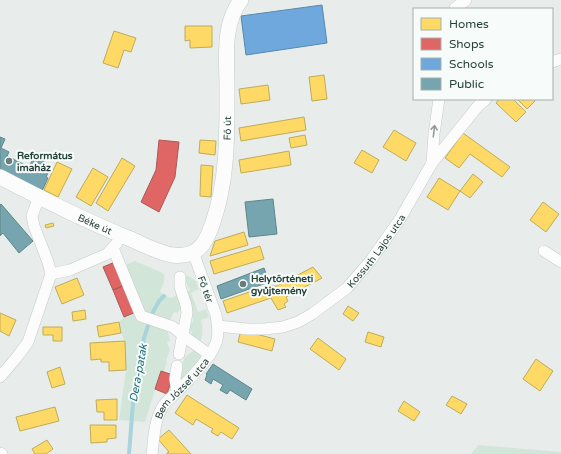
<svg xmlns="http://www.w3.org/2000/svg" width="561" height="454" font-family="'Varela Round',sans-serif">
<rect width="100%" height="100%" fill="#e8edeb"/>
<!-- green -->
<path fill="#d1e6d8" d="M135,261l28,12c4,6 -1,13 -3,19l10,6 9,-3 4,12 -6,6 -3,-1 -5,10 -24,-6 -22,-50z
M187,275l8,5 4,9 -8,4 7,19 8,-3 3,8 -8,3c2,9 2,15 -1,24l-6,-3 -5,-16 4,-3 -1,-14 -6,-16 4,-2 -5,-10z
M136,312l31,15 3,14 -3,1 3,8 -4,11 1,1 -3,10 -3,-1 -16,51 -26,-2 7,-50 -1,-29 -4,-8 -2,-11 5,-5z
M194,350l10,5 -35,39h-2l9,-28 5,1 4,-10z
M478,445l83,7v2h-90z"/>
<!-- homes -->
<path fill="#ffd966" stroke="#bdac59" d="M185,26h27v21l-22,1v-8l-5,1z
M114,31l22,7 -5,14 -7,-2 -6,18 -15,-5z
M324,75l3,24 -15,2 -3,-24z
M268,85l2,15 -29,4 -2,-15z
M499,99h14l13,13 -10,10 -20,-19z
M517,99h16l2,2 -8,8z
M304,117l2,13 -65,11 -2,-13z
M394,130l22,13 -10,18 -23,-14z
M463,133l47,34 -8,10 -32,-23 -11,14 -14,-10z
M305,135l2,10 -16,3 -2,-10z
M200,140l16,1 -1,14 -16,-2z
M362,150l17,10 -7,13 -18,-10z
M289,151l2,14 -50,8 -2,-13z
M122,158l13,8 -27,45 -12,-8z
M57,162l15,7 -14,28 -14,-7z
M201,165l12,1 -2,31 -11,-1z
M93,168l15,9 -17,29 -15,-9z
M473,174l10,8 -13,16 -10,-7z
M439,178l21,13 -12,19 -21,-13z
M543,202l16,12 -13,18 -16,-12z
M53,223l1,3 -8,2 -1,-3z
M244,232l4,13 -38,11 5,-15z
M260,246l4,13 -50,15 -4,-13z
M313,267l9,11 -36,19 2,4 -4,3 2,3 -8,3 -7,-12 -4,-12h10z
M77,278l7,17 -22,9 -7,-17z
M267,286l4,12 -44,15 -4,-12z
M348,306l11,7 -6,8 -10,-7z
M85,310l1,9 -13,2 -1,-9z
M0,313l16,7 -7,16 -9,-5z
M119,322l2,11 -22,4 -2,-11z
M43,327h19v14h-9v-6h-10z
M241,330l34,9 -3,12 -34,-9z
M368,332l16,5 -3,10 -16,-5z
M318,338l28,21 -7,11 -29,-21z
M125,341l1,29 -17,1v-9h-8v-3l-10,1 -1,-17z
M536,359l17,12 -13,20 -17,-12z
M60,367l5,17 -13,4 -5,-16z
M187,395l52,33 -7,11 -11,-7 -3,4 -7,-4 2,-3 -17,-10 -3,6 -18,-12z
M452,396l15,8 -6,10 -15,-9z
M117,399v21h-13v-8h-7l-1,-12z
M404,401l16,11 -6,9 -16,-10z
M55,407l4,14 -39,10 -4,-14z
M90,425h26v13l-9,1v3l-16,1z
M169,430l22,24h-24v-1l2,-1 -11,-13z
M47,440l6,9 -7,5h-11l-3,-5z"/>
<!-- shops -->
<path fill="#e06666" stroke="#a85b59" d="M159,140l20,2 -4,35 -16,35 -18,-10 15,-32z
M115,262l10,23 -12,5 -10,-23z
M125,285l11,27 -12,5 -11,-27z
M161,371l12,4 -6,19 -12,-5z"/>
<!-- schools -->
<path fill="#6fa8dc" stroke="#5889ab" d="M322,5l5,38 -81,12 -5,-39z"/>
<!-- public -->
<path fill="#76a5af" stroke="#5d878c" d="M0,137l5,2 -4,9 8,4 -2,4 22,11 7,-15 10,5 -4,9 8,3 -4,8 2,1 -6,13 -42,-21z
M273,199l4,35 -28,3 -4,-35z
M1,204l32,37 -14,12 -16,-20 -3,3v-31z
M264,268l5,14 -48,17 -4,-13z
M213,364l39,25 -6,11 -16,-10 -3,4 -7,-4 3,-5 -10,-6 -2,5 -6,-4 2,-5 -1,-1z"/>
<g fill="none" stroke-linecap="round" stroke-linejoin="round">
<!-- stream -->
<path stroke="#a9d4db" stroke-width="4" d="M129,454l4,-51 11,-65 8,-24 7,-13 5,-5"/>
<defs>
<g id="street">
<path d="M455,8l11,-8"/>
<path d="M552,62l9,-3"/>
<path d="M432,163l2,-29 5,-35"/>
<path d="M113,248l28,68 32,11 16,13 21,15"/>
<path d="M544,251l17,11"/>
<path d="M51,274l19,-4 37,-16 10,-11"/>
<path id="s1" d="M218,326l29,3h17l19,-2 15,-5 14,-8 35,-26 24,-28 29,-41 32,-56 46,-57 8,-7"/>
<path d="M179,354l8,-41 -1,-8 -6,-18v-10"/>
<path d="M177,366l-2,13 2,12"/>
<path d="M0,377l17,-20 11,-15 23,-68 -3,-12 -14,-36 -2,-10 7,-19"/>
<path d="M0,453l2,1"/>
<path id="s2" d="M152,454c2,-16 2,-33 11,-48 4,-6 10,-10 15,-15 11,-11 36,-37 39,-51 2,-8 0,-16 -1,-25l-23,-63"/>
</g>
<g id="secondary">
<path id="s3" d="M0,177c42,22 84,43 128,61 15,6 30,15 45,17 6,1 16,0 21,-3 11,-6 15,-19 19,-30 15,-43 14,-89 14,-134 0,-30 -5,-63 14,-88"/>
</g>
</defs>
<!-- street casing -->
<use href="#street" stroke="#c5cac8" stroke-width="12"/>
<!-- secondary casing -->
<use href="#secondary" stroke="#c3cbc8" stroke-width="16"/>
<!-- street -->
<use href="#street" stroke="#fcfcfc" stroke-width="11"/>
<!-- secondary -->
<use href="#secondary" stroke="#fcfcfc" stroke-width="15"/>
</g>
<!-- one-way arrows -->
<defs><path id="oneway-shaft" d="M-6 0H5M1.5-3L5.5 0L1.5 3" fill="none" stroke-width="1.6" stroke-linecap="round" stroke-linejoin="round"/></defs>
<use stroke="#909f9b" href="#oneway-shaft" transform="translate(434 131) rotate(-83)"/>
<!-- markers -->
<g fill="#697e78" stroke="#f7fbf9" stroke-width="1.5">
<circle cx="9" cy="161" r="4"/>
<circle cx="243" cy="284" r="4"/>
</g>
<g text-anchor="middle" stroke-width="4" stroke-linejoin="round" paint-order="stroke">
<!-- street labels -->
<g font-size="10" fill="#24423a" stroke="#f7fbf9">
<text dy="4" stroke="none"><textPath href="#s3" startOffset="343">Fő út</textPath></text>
<text dy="4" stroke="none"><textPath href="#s3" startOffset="106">Béke út</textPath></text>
<text dy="4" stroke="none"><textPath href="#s1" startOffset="188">Kossuth Lajos utca</textPath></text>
<text transform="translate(206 289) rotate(70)" y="4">Fő tér</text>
<text dy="4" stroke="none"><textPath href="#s2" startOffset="75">Bem József utca</textPath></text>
</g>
<!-- poi labels -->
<g font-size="10" font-weight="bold" fill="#24423a" stroke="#f7fbf9" text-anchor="start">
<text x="17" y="159">Református<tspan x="17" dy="12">imaház</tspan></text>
<text x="251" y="282">Helytörténeti<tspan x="251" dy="12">gyűjtemény</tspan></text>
</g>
<!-- water labels -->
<g font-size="11" font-style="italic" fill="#1c6f80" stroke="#f7fbf9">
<text transform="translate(138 373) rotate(-80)" y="4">Dera-patak</text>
</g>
</g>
<!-- legend -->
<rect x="413" y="8" width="140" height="92" fill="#f7fbf9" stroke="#a3b1ad"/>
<rect x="421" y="18" width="20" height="12" fill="#ffd966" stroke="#a3b1ad"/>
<text x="449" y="28" font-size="12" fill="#24423a">Homes</text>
<rect x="421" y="38" width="20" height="12" fill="#e06666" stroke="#a3b1ad"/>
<text x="449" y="48" font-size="12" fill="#24423a">Shops</text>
<rect x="421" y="58" width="20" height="12" fill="#6fa8dc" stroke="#a3b1ad"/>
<text x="449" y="68" font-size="12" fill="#24423a">Schools</text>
<rect x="421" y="78" width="20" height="12" fill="#76a5af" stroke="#a3b1ad"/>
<text x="449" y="88" font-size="12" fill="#24423a">Public</text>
</svg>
